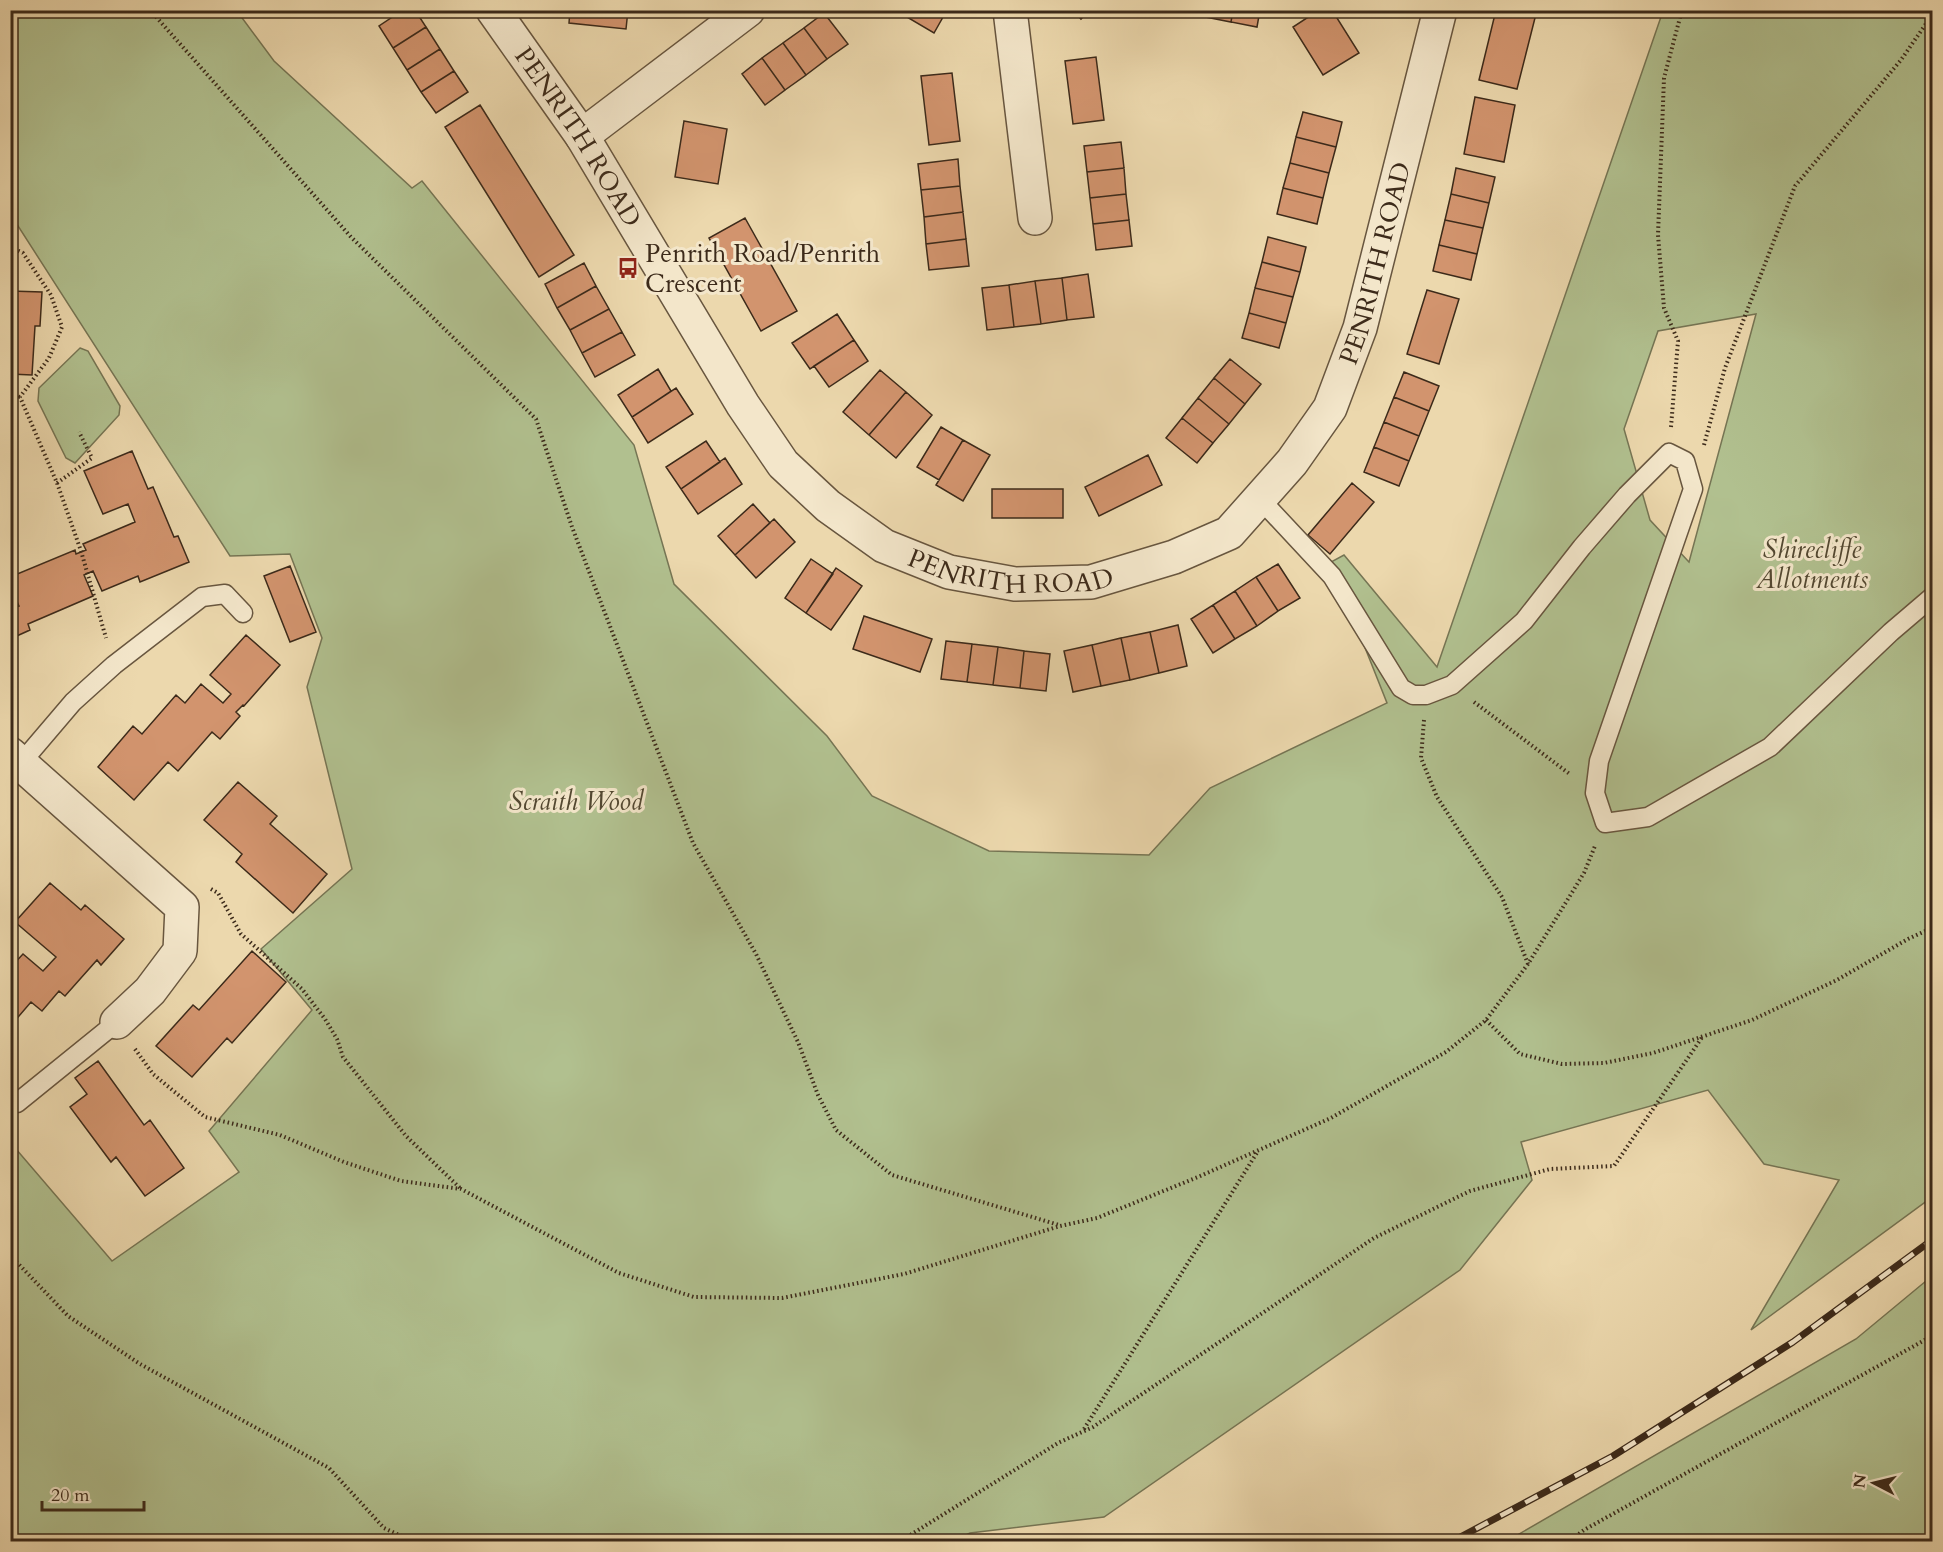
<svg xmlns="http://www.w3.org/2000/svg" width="1943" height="1552" font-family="Cardo,serif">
<rect width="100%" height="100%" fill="#ecd8ad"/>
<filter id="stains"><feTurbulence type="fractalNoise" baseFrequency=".00333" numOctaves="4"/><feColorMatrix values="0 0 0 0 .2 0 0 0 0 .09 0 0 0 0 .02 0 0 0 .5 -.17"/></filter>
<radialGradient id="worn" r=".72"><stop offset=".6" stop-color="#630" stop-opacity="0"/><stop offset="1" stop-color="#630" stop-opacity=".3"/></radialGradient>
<!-- green -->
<path fill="#b1c08f" stroke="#767554" stroke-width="1.5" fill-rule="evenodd" d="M11,11h226l37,50 138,127 10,-7 212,264 40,139 153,152 45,60 117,55 160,4 61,-67 177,-85 -56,-141 13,-7 93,112 226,-656h269v1186l-181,133 88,-150 -75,-16 -56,-74 -187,52 11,38 -72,90 -356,247 -134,16 -19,9 -940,-1 -1,-399 102,119 127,-89 -30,-41 103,-121 -51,-61 91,-80 -45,-182 15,-49 -32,-84 -60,2 -219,-341zM1756,314l-67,248 -1,-1 -38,-41 -26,-91 34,-98z
M80,348l8,3 32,55 -1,9 -44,48 -9,-5 -28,-57 1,-13z
M1932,1276v265h-425l349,-202z"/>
<!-- building -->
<path fill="#d2946e" stroke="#3c2a1a" stroke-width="1.5" d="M403,10h12l11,17 -33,21 -14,-22z
M570,10h58l-2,19 -57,-6z
M895,10h52l-13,23z
M1073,10h16l-8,9z
M1179,10h27l-1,7z
M1206,10h27l-2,12 -26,-5z
M1233,10h27l-3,17 -26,-5z
M1319,10h13l27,43 -36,22 -30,-48z
M1496,10h41l-20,79 -38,-9z
M824,13l24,31 -21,15 -23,-31z
M426,27l14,22 -33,21 -14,-22z
M804,28l23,31 -21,16 -23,-32z
M783,43l23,32 -21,15 -23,-32z
M440,49l14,22 -33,21 -14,-22z
M1096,57l8,63 -31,4 -8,-63z
M762,58l23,32 -20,15 -23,-31z
M454,71l14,21 -32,21 -15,-21z
M952,73l8,68 -31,4 -8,-69z
M1475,97l40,8 -11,57 -40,-8z
M480,105l94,150 -35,22 -94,-150z
M1303,112l39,10 -6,25 -40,-10z
M684,121l43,8 -9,55 -43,-7z
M1296,137l40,10 -7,26 -39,-10z
M1121,142l3,26 -37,4 -3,-26z
M958,159l2,27 -39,4 -3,-26z
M1290,163l39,10 -6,25 -40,-10z
M1124,168l2,26 -36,4 -3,-26z
M1456,168l39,9 -6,26 -38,-9z
M960,186l3,26 -39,5 -3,-27z
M1283,188l40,10 -6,26 -40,-10z
M1126,194l3,26 -36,4 -3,-26z
M1451,194l38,9 -6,25 -38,-8z
M963,212l3,27 -40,5 -2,-27z
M745,218l52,93 -36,20 -52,-93z
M1129,220l3,26 -36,4 -3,-26z
M1445,220l38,8 -6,26 -38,-9z
M1268,237l38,10 -6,25 -38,-10z
M966,239l3,27 -40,4 -3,-26z
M1439,245l38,9 -6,26 -38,-9z
M1262,262l38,10 -7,25 -38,-9z
M584,263l12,23 -39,22 -12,-24z
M1088,274l6,43 -27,3 -5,-42z
M1062,278l5,42 -26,4 -6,-43z
M1035,281l6,43 -27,3 -5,-42z
M1009,285l5,42 -27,3 -5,-42z
M596,286l13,23 -39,21 -13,-22z
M1255,288l38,9 -7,26 -37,-10z
M1427,290l32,9 -20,65 -32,-10z
M10,291l32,1 -2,34h-5l-3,49 -22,-1z
M609,309l13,23 -40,21 -12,-23z
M1249,313l37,10 -7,25 -37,-10z
M837,314l17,26 -44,29 -18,-26z
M622,332l13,23 -40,22 -13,-24z
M854,340l14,21 -39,26 -15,-21z
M1230,359l31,25 -16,20 -31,-26z
M658,369l13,22 -39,26 -14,-22z
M880,370l26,22 -37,43 -26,-23z
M1404,372l35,14 -10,25 -35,-14z
M1214,378l31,26 -16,20 -31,-26z
M676,388l17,26 -45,29 -16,-26z
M906,392l26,23 -36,43 -27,-23z
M1394,397l35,14 -10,25 -35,-14z
M1198,398l31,26 -16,19 -31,-25z
M1182,418l31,25 -16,20 -31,-25z
M1384,422l35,14 -10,25 -35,-14z
M941,427l22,13 -24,40 -22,-13z
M963,440l27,15 -27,46 -27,-16z
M706,441l14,21 -39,27 -15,-22z
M1374,447l35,14 -10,25 -35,-14z
M132,451l16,38 5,-2 21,50 4,-1 11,26 -49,20 -2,-6 -36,15 -9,-20 -9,4 9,21 -65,28 2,6 -20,9v-30l9,-3 -9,-20v-9l65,-27 1,4 10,-4 -3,-6 52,-22 -7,-18 -25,10 -19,-43z
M1148,455l14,30 -63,31 -14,-29z
M725,458l17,26 -44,30 -17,-25z
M1352,483l22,19 -44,52 -22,-19z
M992,489h71v29h-71z
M753,504l17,19 -35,32 -17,-19z
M774,519l21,23 -39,36 -21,-23z
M811,559l22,15 -27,39 -21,-15z
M1278,564l22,34 -22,13 -22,-34z
M290,566l26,66 -26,10 -26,-66z
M836,568l26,18 -31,44 -25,-17z
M1256,577l22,34 -21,15 -22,-35z
M1235,591l22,35 -22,13 -22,-34z
M1213,605l22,34 -22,14 -22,-34z
M864,616l68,23 -12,33 -67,-23z
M1178,625l9,41 -28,7 -9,-41z
M1150,632l9,41 -29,7 -9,-42z
M246,635l34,30 -36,41 -1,-1 -7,7 4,4 -20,23 -8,-7 -34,39 -10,-9 -34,38 -36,-33 35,-41 9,8 34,-39 9,8 16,-19 22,19 8,-9 -21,-19z
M1121,638l9,42 -29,6 -9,-41z
M946,641l26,3 -5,38 -26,-3z
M972,644l26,3 -5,38 -26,-3z
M1092,645l9,41 -28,6 -9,-41z
M998,647l26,4 -4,37 -27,-3z
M1024,651l26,3 -4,37 -26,-3z
M238,782l39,34 -7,8 57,50 -34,39 -57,-51 6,-8 -38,-34z
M50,883l31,27 4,-5 39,34 -23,26 -4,-5 -32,36 -6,-5 -17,20 -11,-9 -18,21 -3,-2v-53l13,-14 20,17 13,-14 -41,-35z
M252,951l34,31 -54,61 -5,-5 -35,39 -36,-31 37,-41 6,5z
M98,1061l46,64 6,-5 34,48 -39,28 -29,-39 -5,5 -41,-55 17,-13 -12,-16z"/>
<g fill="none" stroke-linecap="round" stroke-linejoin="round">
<defs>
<path id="service" d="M1260,499l72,77 69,112 12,7h13l26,-10 72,-64 58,-74 45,-52 42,-42 16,8 8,28 -94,272 -4,32 10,30 43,-6 122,-70 121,-115 41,-35
M21,763l52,-61 41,-37 88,-68 23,-3 18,19
M17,1103l100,-81"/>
<g id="minor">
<path id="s1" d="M493,10l89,126 161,269 40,59 45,42 56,40 65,26 66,12 76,-2 83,-25 55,-24 63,-71 38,-54 30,-80 80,-318"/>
<path d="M1010,10l25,208"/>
<path d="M582,136l166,-126"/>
<path d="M10,754l172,153 -2,44 -30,40 -33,31"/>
</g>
</defs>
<!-- service casing -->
<use href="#service" stroke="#68563f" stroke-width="21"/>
<!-- minor casing -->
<use href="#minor" stroke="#68563f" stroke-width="36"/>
<!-- path -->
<path stroke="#3c2a1a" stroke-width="4" stroke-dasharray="1.5 3" stroke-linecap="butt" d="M150,10l201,227 185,182 36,108 121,316 63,111 42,88 20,53 18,35 56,45 167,50
M10,247l13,6 28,42 11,32 -13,31 -29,39 37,86 24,68 25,87
M10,395l10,2
M1671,427l7,-86 -14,-33 -6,-73 6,-157 18,-68
M1704,445l21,-77 70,-182 106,-126 31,-45
M57,483l35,-25 -13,-26
M1474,702l97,73
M1424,720l-3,38 16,39 65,100 26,67
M211,889l7,4 23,41 61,55 23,30 12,20 6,18 63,79 55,53
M1486,1020l34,34 42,10 42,-1 49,-10 99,-33 85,-40 71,-41 24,-11
M135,1049l18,25 52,43 75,18 64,27 57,19 60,8 158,84 75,24 88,1 122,-24 156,-48 37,-8 101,-41 133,-59 115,-66 40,-32 42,-56 56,-91 11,-27
M10,1255l58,61 72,48 189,104 55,60 30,14
M1084,1429l174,-278
M899,1542l159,-99 35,-16 281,-189 96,-47 80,-22 64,-3 89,-130
M1568,1542l16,-12 348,-194"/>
<!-- service -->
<use href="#service" stroke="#f3e6ca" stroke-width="18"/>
<!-- minor -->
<use href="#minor" stroke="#f3e6ca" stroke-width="33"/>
<defs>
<path id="rail" d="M1451,1542l162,-86 180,-114 139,-102"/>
</defs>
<!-- rail casing -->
<use href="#rail" stroke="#3c2a1a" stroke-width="7"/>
<!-- rail -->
<use href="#rail" stroke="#f3e6ca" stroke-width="4.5" stroke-dasharray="14" stroke-linecap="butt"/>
</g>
<!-- icons -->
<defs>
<symbol id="bus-bare" viewBox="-9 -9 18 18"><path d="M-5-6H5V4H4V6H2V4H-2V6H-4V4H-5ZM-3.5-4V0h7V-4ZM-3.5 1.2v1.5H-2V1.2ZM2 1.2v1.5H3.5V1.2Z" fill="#8f2418" stroke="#f3e6ca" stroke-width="2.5" paint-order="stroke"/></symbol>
</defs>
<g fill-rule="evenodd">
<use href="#bus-bare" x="613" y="253" width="30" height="30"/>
</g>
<g text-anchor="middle" stroke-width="6" stroke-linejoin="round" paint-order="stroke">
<!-- street labels -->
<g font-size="26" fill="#3c2a1a" stroke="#f3e6ca">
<text dy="9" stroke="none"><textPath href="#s1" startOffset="153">PENRITH ROAD</textPath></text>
<text dy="9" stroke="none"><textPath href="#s1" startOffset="1342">PENRITH ROAD</textPath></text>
<text dy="9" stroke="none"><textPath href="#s1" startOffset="801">PENRITH ROAD</textPath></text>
</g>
<!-- poi labels -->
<g font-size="26" fill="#3c2a1a" stroke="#f3e6ca" text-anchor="start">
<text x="645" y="262">Penrith Road/Penrith<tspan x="645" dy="30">Crescent</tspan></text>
</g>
<!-- park labels -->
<g font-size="26" font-style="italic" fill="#534831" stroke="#f3e6ca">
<text x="1812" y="558">Shirecliffe<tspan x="1812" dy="30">Allotments</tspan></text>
<text x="576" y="810">Scraith Wood</text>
</g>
</g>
<!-- margin -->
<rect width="1943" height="1552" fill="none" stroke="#ecd8ad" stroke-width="36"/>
<rect x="12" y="12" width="1919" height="1528" fill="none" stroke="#3c2a1a" stroke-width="3"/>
<rect x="18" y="18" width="1907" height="1516" fill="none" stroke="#3c2a1a" stroke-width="1.5"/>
<!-- north arrow -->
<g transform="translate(1874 1483) rotate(277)" stroke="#f3e6ca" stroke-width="4.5" paint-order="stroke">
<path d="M0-4.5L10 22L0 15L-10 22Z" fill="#3c2a1a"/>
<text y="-9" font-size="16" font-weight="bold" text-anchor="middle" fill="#3c2a1a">N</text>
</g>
<!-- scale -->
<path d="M42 1501v9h102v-9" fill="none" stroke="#3c2a1a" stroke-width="3"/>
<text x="51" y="1501" font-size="18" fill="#3c2a1a" stroke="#f3e6ca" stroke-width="4.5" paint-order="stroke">20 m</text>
<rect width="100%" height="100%" filter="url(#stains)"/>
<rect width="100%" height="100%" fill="url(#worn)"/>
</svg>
